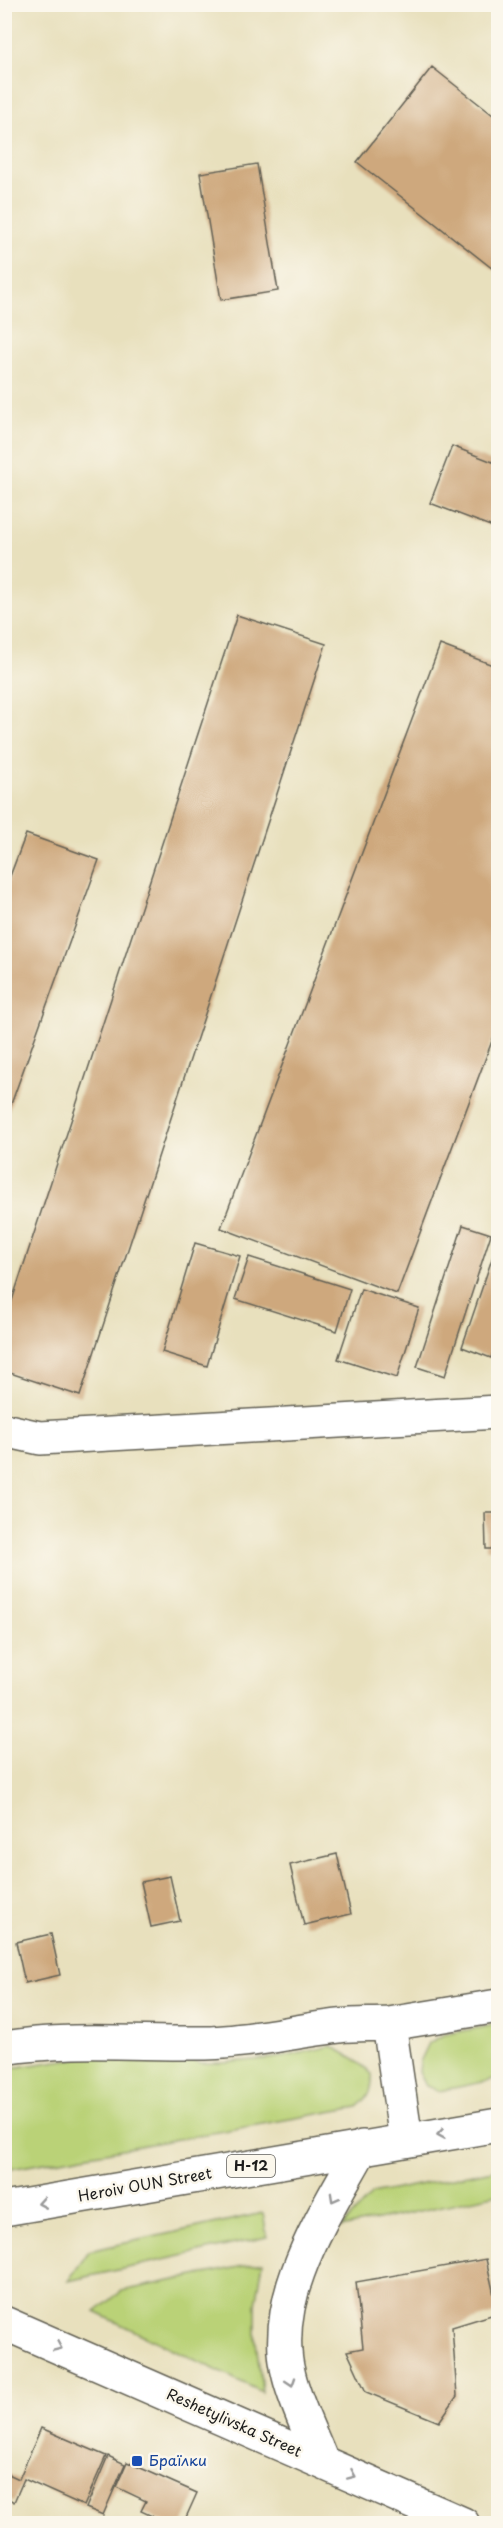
<svg xmlns="http://www.w3.org/2000/svg" width="503" height="2528" font-family="'Playpen Sans',sans-serif">
<rect width="100%" height="100%" fill="#fbf7ec"/>
<filter id="ink" filterUnits="userSpaceOnUse"><feTurbulence type="fractalNoise" baseFrequency=".0167" numOctaves="2"/><feDisplacementMap in="SourceGraphic" scale="12" xChannelSelector="R" yChannelSelector="G"/><feConvolveMatrix kernelMatrix="1 2 1 2 8 2 1 2 1" color-interpolation-filters="sRGB"/></filter>
<filter id="wash" filterUnits="userSpaceOnUse"><feTurbulence type="fractalNoise" baseFrequency=".008" numOctaves="4" result="noise"/><feDisplacementMap in="SourceGraphic" scale="24" xChannelSelector="R" yChannelSelector="G"/><feGaussianBlur stdDeviation="1.35" result="paint"/><feColorMatrix in="noise" values="0 0 0 0 0 0 0 0 0 0 0 0 0 0 0 0 0 1.4 0 .05"/><feComposite in="paint" operator="in"/></filter>
<g filter="url(#wash)">
<rect width="100%" height="100%" fill="#e8e0bd"/>
<!-- grass -->
<path fill="#bad277" stroke="#6b774a" stroke-width="1.5" d="M498,2024v55l-59,12 -13,-5 -7,-14 1,-10 9,-19 14,-8z
M332,2046l21,12 19,16c1,16 -3,23 -15,33l-352,63v-101l93,-14 72,-2 30,10h23l61,-6z
M498,2169v25l-157,34 31,-34z
M263,2213l4,24 -199,44 21,-30z
M263,2262l-7,43v35l6,52 -167,-80 27,-21z"/>
<g id="blocks">
<!-- building -->
<path fill="#cea87d" d="M432,67l66,52v154l-141,-111z
M257,164l21,127 -57,9 -21,-127z
M452,446l46,18v65l-68,-26z
M237,615l89,29 -246,752 -76,-25v-46z
M440,645l58,22v358l-101,269 -176,-66z
M26,834l73,26 -94,261 -1,-229z
M463,1225l28,9 -46,142 -28,-9z
M195,1243l45,13 -33,110 -45,-14z
M496,1247l2,1v89l-7,21 -29,-11z
M249,1257l101,32 -13,42 -102,-32z
M361,1289l58,19 -22,70 -59,-19z
M485,1513h13v36h-12z
M337,1854l14,60 -47,11 -14,-60z
M170,1876l10,45 -29,6 -10,-45z
M51,1934l9,41 -35,8 -9,-41z
M486,2259l12,54 -46,14 5,69 -18,26 -73,-30 -19,-41 16,-3 -7,-66z
M41,2428l65,28 -22,50 -60,-27 -10,23 -5,-3 -5,11v-38l15,7z
M108,2456l17,8 -22,51 -17,-7z
M127,2462l70,31 -14,31h-14l-28,-13 5,-10 -30,-14z"/>
</g>
</g>
<g filter="url(#ink)">
<use href="#blocks" fill-opacity="0" stroke="#636154" stroke-width="1.5"/>
<g fill="none" stroke-linecap="round" stroke-linejoin="round">
<defs>
<path id="minor" d="M4,1430l36,8 458,-26
M4,2048c67,-11 135,-4 202,-5 45,-1 88,-12 133,-17 16,-2 33,-1 50,-2
M406,2140l-17,-116 109,-18"/>
<path id="major" d="M4,2209l494,-84
M4,2323l459,201
M322,2462c-11,-28 -26,-57 -33,-86 -21,-79 37,-163 73,-229"/>
</defs>
<!-- minor casing -->
<use href="#minor" stroke="#636154" stroke-width="36"/>
<!-- major casing -->
<use href="#major" stroke="#636154" stroke-width="36"/>
<!-- minor -->
<use href="#minor" stroke="#fff" stroke-width="33"/>
<!-- major -->
<use href="#major" stroke="#fff" stroke-width="33"/>
</g>
<!-- one-way arrows -->
<defs><path id="oneway-chevron" d="M-2-3.5L2.5 0L-2 3.5" fill="none" stroke-width="1.6" stroke-linecap="round" stroke-linejoin="round" transform="scale(1.5)"/></defs>
<g stroke="#999">
<use href="#oneway-chevron" transform="translate(441 2134) rotate(171)"/>
<use href="#oneway-chevron" transform="translate(334 2198) rotate(119)"/>
<use href="#oneway-chevron" transform="translate(42 2203) rotate(170)"/>
<use href="#oneway-chevron" transform="translate(58 2347) rotate(24)"/>
<use href="#oneway-chevron" transform="translate(291 2382) rotate(72)"/>
<use href="#oneway-chevron" transform="translate(352 2475) rotate(24)"/>
</g>
</g>
<!-- markers -->
<rect fill="#1a4fb4" stroke="#fbf7ec" stroke-width="2" x="131" y="2455" width="12" height="12" rx="3"/>
<g text-anchor="middle" stroke-width="5" stroke-linejoin="round" paint-order="stroke">
<!-- shield labels -->
<rect fill="#fbf7ec" stroke="#5f5e5a" stroke-width="1.5" x="227" y="2155" width="48" height="22" rx="4.5"/>
<g font-size="14" font-weight="bold" fill="#1c1c1c">
<text x="251" y="2171">Н-12</text>
</g>
<!-- street labels -->
<g font-size="15" fill="#1c1c1c" stroke="#fbf7ec">
<text transform="translate(145 2185) rotate(-10)" y="5">Heroiv OUN Street</text>
<text transform="translate(234 2423) rotate(24)" y="5">Reshetylivska Street</text>
</g>
<!-- transit labels -->
<g font-size="15" fill="#164399" stroke="#fbf7ec" text-anchor="start">
<text x="149" y="2466">Браїлки</text>
</g>
</g>
<!-- margin -->
<rect width="503" height="2528" fill="none" stroke="#fbf7ec" stroke-width="24"/>
</svg>
